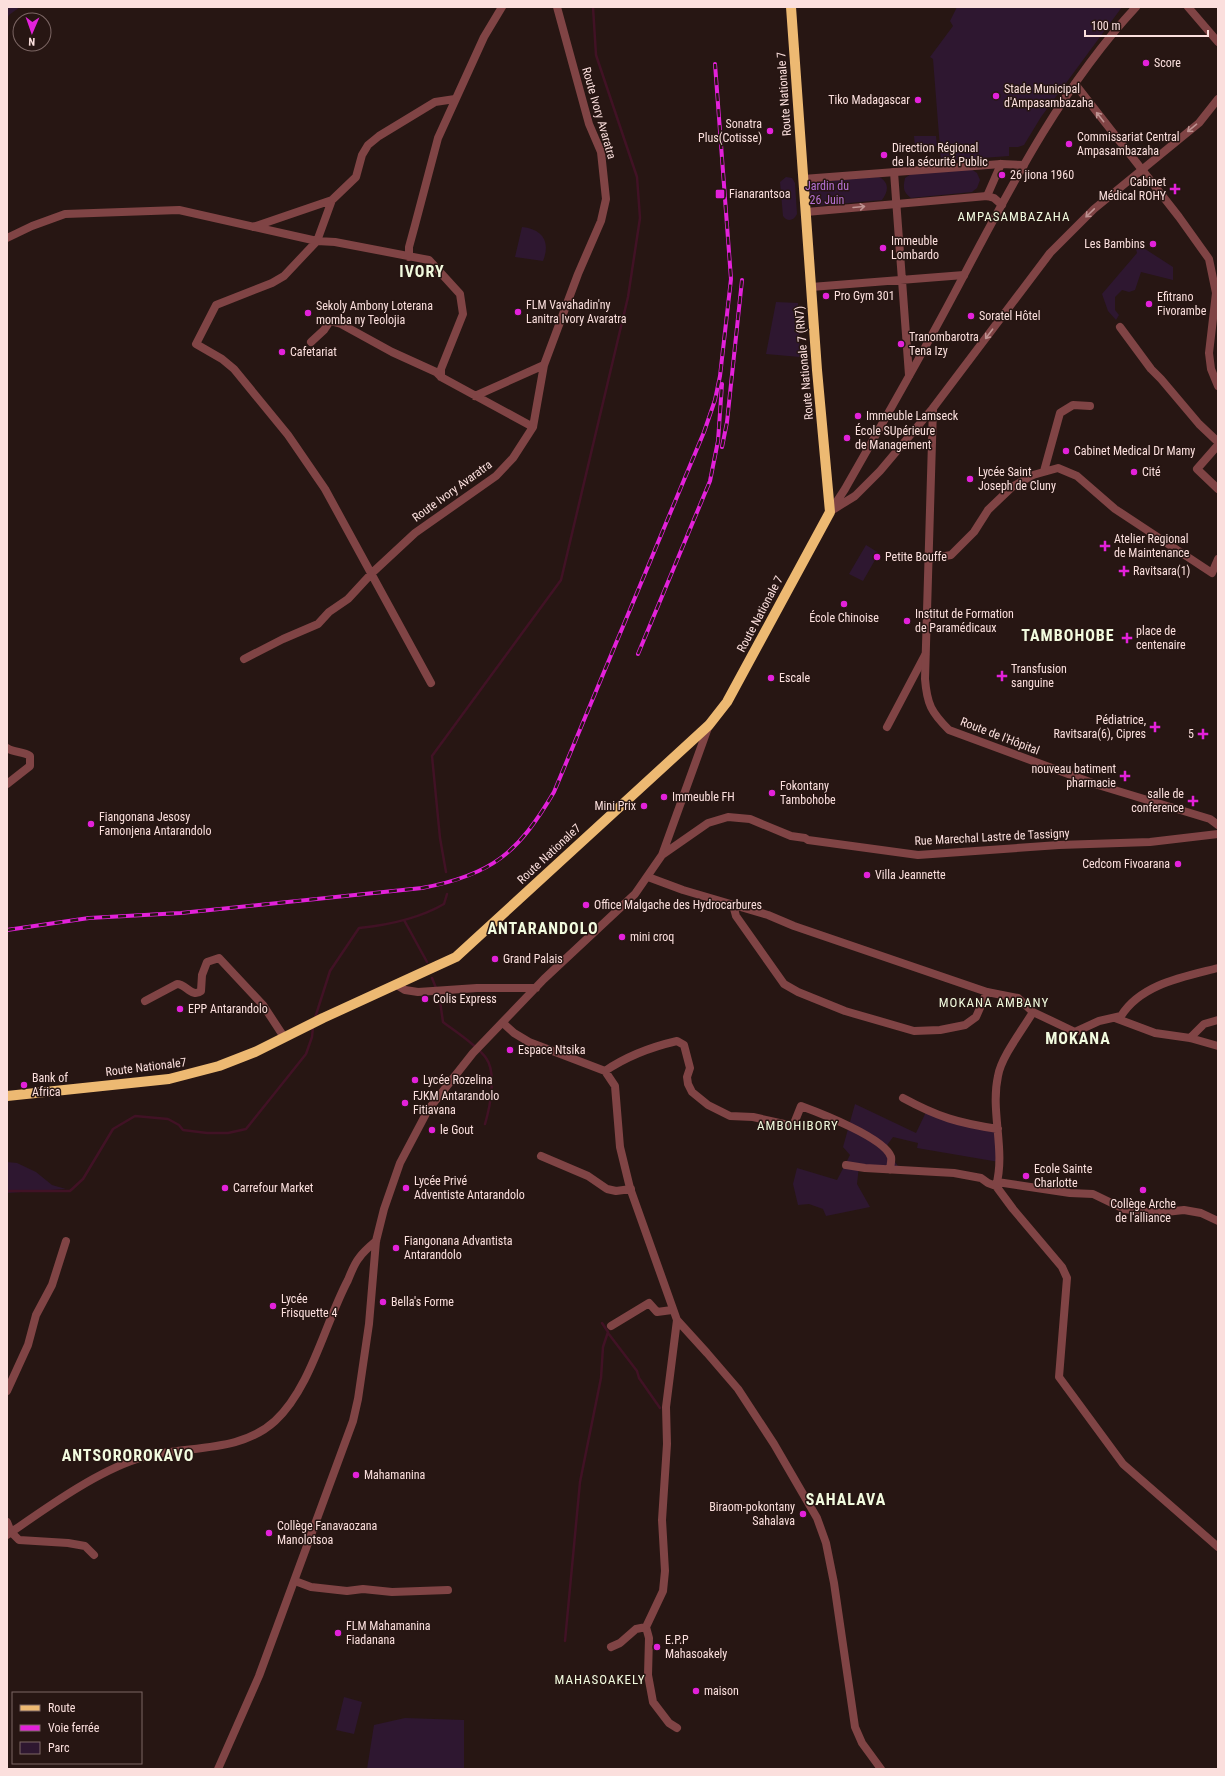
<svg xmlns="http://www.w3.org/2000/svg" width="1225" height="1776" font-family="'Roboto Condensed',sans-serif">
<rect width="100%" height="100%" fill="#271613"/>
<!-- green -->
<path fill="#2e1730" d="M7,7h13l-11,8 -2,4z
M957,7h165l-81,110 -17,28 -6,2h-9v9l-68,5 -8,-102 -3,-2 23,-31 -3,-5z
M914,136h22l1,10 -22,1z
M971,169l6,4 3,7 -3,8 -5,4 -61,6c-8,-6 -8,-10 -6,-20l6,-4z
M786,177l6,1 3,5 2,31c-3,7 -10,8 -14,2l-3,-34z
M879,177c10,5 10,14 3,23l-66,6c-7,-6 -8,-11 -6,-20l6,-5z
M522,227c20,2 29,14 21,34l-28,-4z
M1142,247l31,20v13l-32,-8 -6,18 -6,2 -7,-2 -7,7v13l4,5 -3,5 -8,-9 -6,-17 35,-41 -1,-4z
M776,302l22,1 2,54 -34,-3z
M866,545l13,8 -16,28 -14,-7z
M855,1104l61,29 10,-21 70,18 3,32 -82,-14 1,-5 -25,-6 -8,11 15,21 -41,-3 -2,18 13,23 -44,9 -3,-7 -14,-5 -11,1 -5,-21 4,-16 40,12 13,-25 -7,-8z
M7,1162l10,1 19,9 16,13 14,4 -59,4z
M344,1697l18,5 -8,32 -18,-4z
M405,1718l59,2v49h-97l7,-44z"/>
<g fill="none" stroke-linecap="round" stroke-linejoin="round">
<!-- stream -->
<path stroke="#411225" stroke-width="2.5" d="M446,872l-6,-34 -8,-82 129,-176 67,-283 12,-79 -3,-41 -41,-122 -3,-48
M404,920l23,42
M432,978l4,10
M439,994l4,28c13,10 34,23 43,36 11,15 4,49 -1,66
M315,1018l15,-47 29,-43c30,-3 59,-9 85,-24l3,-10
M7,1191h63l13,-12 30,-50 22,-13 33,3 11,6 4,5 24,3h21l18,-4 60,-75 6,-17 1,-10
M608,1333l29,38 2,7 21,30
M565,1641l15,-159 21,-104 2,-31 5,-15 -6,-9"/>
<!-- minor -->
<path stroke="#804445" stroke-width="8" d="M1075,84l104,133 30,42 7,34 -7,60 2,16 7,17
M894,172l15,203
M987,196l14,-32
M332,200l-15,41 -33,35 -12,7 -56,22 -20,39 26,15 12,10 54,66 37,54 106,194
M253,227l79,-27 24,-23 6,-22 6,-10 11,-9 56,-34 20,-3
M7,238l25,-12 33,-12 114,-4 138,31 18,1 94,18 31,34 3,20 -22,55v8
M409,257v-10l6,-22 23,-87 46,-101 18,-30
M811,287l153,-12
M1120,327l31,42 10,10 38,45 19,18
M311,342l13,-12 6,-9 11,3 51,28 44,20 5,5 92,50
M475,396l69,-31
M1218,445l-21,24 21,20
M1044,471l16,-58 13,-8 17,1
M929,559l22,-4 23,-23 14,-22 24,-23 21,-12 25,-7 19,8 38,33 97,64 6,-14
M244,659l39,-20 35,-15 11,-12 19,-13 24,-26 43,-40 81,-57 17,-18 20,-31 11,-62 34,-91 23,-53 5,-22 -5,-47 -12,-28 -32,-117
M887,727l38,-72
M7,748c7,5 16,3 23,8v10l-23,18
M648,877l35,13 85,25 26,11 193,66 31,6 15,14 42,20 24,-11 22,-5c20,-32 62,-39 97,-48
M733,905l3,11 48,68 14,8 47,19 69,20 26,-1 25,-5 11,-8 11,-25
M145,1001l32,-17c9,0 15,14 24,7l1,-16 5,-13 12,-4 44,47 21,32
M1033,1012c-10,17 -32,45 -35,64 -8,36 8,74 -2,110l17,23 49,58 5,11 -8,99 64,87 95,83
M1115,1018l40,15 35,5 28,8
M503,1023l11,10 15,9 76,29 10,15 5,61 10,41 47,132 30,33 31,36 36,55 43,74 9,25 8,40 21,144 7,16 19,26
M1190,1038l14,-14 14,-4
M605,1071c22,-15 46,-24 72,-30l7,4 6,23 -3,9 1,7 4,8 16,13 22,11 23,1 40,9 8,-20c19,7 84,32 90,51 1,4 -1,9 -1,13
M903,1098c35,19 55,25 95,31
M541,1156l47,20 19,13 9,2 15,-2
M846,1165l19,3 89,5 27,5 7,5 8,3
M997,1182l73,11 23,1 31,15 32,4 28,-3 17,3 17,8
M611,1326l38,-23 8,9 15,-2
M7,1391l21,-46 8,-30 16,-30 14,-44
M7,1522l4,10 8,8 49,3 17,3 9,9
M295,1581l16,6 36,4 16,-2 29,3 56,-2
M611,1647l9,-4 16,-14 10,-2
M677,1728l-8,-5 -16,-21 -5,-27 1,-37 -3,-11 17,-36 2,-20 -3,-51 5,-76 -1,-37 11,-87"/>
<!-- tertiary -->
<path stroke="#804445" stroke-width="8" d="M1188,7l30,35
M803,179l198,-15 23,1
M806,212l181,-16 7,2 8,7
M933,408l-8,271c2,25 6,33 24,51l149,55 112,34 8,6
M834,509l21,-13 25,-25 53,-63 117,-155 44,-44 105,-86 19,-24
M830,512l15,-23c37,-65 74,-129 109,-195 53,-100 105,-204 182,-287
M662,855l46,-32 20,-6 22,2 41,17 14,2 3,2 110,15 141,-10 91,-3 68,-8
M397,985l8,5 13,2 59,-4h59
M7,1535c38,-26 87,-62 130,-76 45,-15 101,-4 138,-38 36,-33 50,-98 73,-141 3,-7 6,-16 11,-22 4,-6 11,-12 17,-17
M218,1769l41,-93 94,-255 5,-22 11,-75 7,-83 8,-32 16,-46 28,-53 45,-57 71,-74 91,-85 27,-39 47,-130"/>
<!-- primary -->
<path stroke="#edb972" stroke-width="10" d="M7,1096l162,-17 50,-13 36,-14 68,-34 133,-61 253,-232 18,-23 103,-190 -13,-142 -26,-363"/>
<defs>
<path id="rail" d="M722,447l5,-25 15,-142
M638,654l72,-173 8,-40 4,-57
M7,930l82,-12 92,-5 241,-25c70,-13 96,-35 132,-96l150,-360 11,-32 5,-24 11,-97 -16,-215"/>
</defs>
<!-- rail casing -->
<use href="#rail" stroke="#e321da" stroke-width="4"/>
<!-- rail -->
<use href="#rail" stroke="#271613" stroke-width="2.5" stroke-dasharray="8" stroke-linecap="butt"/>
</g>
<!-- one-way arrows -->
<defs><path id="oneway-shaft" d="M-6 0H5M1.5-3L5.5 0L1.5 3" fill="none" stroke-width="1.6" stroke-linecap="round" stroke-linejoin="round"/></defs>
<g stroke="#be9291">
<use href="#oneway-shaft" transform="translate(1100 117) rotate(-128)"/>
<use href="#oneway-shaft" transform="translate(1192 128) rotate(140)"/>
<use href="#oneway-shaft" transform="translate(859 207) rotate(-5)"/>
<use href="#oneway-shaft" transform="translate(1090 213) rotate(136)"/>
<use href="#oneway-shaft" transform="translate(989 334) rotate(127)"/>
</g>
<!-- markers -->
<g fill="#e321da" stroke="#271613" stroke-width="1.5">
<circle cx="1146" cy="63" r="4"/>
<circle cx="996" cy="96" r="4"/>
<circle cx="918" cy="100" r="4"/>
<circle cx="770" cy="131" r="4"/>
<circle cx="1069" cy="144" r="4"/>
<circle cx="884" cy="155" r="4"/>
<circle cx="1002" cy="175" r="4"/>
<path d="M1173 183h4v4h4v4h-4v4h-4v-4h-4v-4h4z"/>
<rect x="715" y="189" width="10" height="10" rx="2"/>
<circle cx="1153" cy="244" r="4"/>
<circle cx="883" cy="248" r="4"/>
<circle cx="826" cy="296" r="4"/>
<circle cx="1149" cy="304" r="4"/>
<circle cx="518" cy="312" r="4"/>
<circle cx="308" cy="313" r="4"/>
<circle cx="971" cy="316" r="4"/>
<circle cx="901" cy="344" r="4"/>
<circle cx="282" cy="352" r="4"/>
<circle cx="858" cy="416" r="4"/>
<circle cx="847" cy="438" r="4"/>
<circle cx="1066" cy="451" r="4"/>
<circle cx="1134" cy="472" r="4"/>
<circle cx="970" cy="479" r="4"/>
<path d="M1103 540h4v4h4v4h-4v4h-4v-4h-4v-4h4z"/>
<circle cx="877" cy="557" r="4"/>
<path d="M1122 565h4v4h4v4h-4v4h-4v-4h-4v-4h4z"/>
<circle cx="844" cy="604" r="4"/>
<circle cx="907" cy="621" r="4"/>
<path d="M1125 632h4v4h4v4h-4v4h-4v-4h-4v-4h4z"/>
<path d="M1000 670h4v4h4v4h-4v4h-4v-4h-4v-4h4z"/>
<circle cx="771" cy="678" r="4"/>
<path d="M1153 721h4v4h4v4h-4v4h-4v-4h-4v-4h4z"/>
<path d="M1201 728h4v4h4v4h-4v4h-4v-4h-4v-4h4z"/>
<path d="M1123 770h4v4h4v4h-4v4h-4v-4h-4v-4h4z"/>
<circle cx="772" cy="793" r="4"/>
<circle cx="664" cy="797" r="4"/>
<path d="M1191 795h4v4h4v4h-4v4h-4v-4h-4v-4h4z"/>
<circle cx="644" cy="806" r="4"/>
<circle cx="91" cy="824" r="4"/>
<circle cx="1178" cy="864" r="4"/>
<circle cx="867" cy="875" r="4"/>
<circle cx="586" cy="905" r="4"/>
<circle cx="622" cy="937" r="4"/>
<circle cx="495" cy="959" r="4"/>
<circle cx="425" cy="999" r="4"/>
<circle cx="180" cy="1009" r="4"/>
<circle cx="510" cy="1050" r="4"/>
<circle cx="415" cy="1080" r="4"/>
<circle cx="24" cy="1085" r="4"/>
<circle cx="405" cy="1103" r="4"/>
<circle cx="432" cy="1130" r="4"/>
<circle cx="1026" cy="1176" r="4"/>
<circle cx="225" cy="1188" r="4"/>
<circle cx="406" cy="1188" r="4"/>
<circle cx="1143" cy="1190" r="4"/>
<circle cx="396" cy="1248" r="4"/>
<circle cx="383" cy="1302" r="4"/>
<circle cx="273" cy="1306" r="4"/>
<circle cx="356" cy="1475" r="4"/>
<circle cx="803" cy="1514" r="4"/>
<circle cx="269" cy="1533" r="4"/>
<circle cx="338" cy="1633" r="4"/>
<circle cx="657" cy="1647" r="4"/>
<circle cx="696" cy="1691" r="4"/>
</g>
<g text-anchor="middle" stroke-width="3" stroke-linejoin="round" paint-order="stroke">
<!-- poi labels -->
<g font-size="12" fill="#fbdfdd" stroke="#271613" text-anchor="start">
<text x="1154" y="67">Score</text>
<text x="1004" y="93">Stade Municipal<tspan x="1004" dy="14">d'Ampasambazaha</tspan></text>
<text x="910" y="104" text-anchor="end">Tiko Madagascar</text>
<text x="762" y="128" text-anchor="end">Sonatra<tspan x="762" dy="14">Plus(Cotisse)</tspan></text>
<text x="1077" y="141">Commissariat Central<tspan x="1077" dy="14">Ampasambazaha</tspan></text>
<text x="892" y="152">Direction Régional<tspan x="892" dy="14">de la sécurité Public</tspan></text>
<text x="1010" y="179">26 jiona 1960</text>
<text x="1166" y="186" text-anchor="end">Cabinet<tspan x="1166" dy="14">Médical ROHY</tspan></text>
<text x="729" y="198">Fianarantsoa</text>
<text x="891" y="245">Immeuble<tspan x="891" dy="14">Lombardo</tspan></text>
<text x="1145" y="248" text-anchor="end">Les Bambins</text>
<text x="834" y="300">Pro Gym 301</text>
<text x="1157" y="301">Efitrano<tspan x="1157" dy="14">Fivorambe</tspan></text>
<text x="526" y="309">FLM Vavahadin'ny<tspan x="526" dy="14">Lanitra Ivory Avaratra</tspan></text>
<text x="316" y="310">Sekoly Ambony Loterana<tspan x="316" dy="14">momba ny Teolojia</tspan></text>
<text x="979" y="320">Soratel Hôtel</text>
<text x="909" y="341">Tranombarotra<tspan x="909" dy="14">Tena Izy</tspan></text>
<text x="290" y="356">Cafetariat</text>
<text x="866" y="420">Immeuble Lamseck</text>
<text x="855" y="435">École SUpérieure<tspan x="855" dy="14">de Management</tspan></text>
<text x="1074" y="455">Cabinet Medical Dr Mamy</text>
<text x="978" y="476">Lycée Saint<tspan x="978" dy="14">Joseph de Cluny</tspan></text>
<text x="1142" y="476">Cité</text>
<text x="1114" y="543">Atelier Regional<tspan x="1114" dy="14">de Maintenance</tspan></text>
<text x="885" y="561">Petite Bouffe</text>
<text x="1133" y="575">Ravitsara(1)</text>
<text x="915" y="618">Institut de Formation<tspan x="915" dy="14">de Paramédicaux</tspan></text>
<text x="844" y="622" text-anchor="middle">École Chinoise</text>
<text x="1136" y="635">place de<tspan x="1136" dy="14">centenaire</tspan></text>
<text x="1011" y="673">Transfusion<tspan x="1011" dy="14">sanguine</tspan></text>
<text x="779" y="682">Escale</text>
<text x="1146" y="724" text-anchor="end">Pédiatrice,<tspan x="1146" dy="14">Ravitsara(6), Cipres</tspan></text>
<text x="1194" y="738" text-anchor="end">5</text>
<text x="1116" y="773" text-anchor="end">nouveau batiment<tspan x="1116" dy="14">pharmacie</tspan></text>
<text x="780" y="790">Fokontany<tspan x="780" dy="14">Tambohobe</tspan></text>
<text x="1184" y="798" text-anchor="end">salle de<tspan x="1184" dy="14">conference</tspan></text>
<text x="672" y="801">Immeuble FH</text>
<text x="636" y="810" text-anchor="end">Mini Prix</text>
<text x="99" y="821">Fiangonana Jesosy<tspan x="99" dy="14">Famonjena Antarandolo</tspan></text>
<text x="1170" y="868" text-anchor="end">Cedcom Fivoarana</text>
<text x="875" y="879">Villa Jeannette</text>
<text x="594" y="909">Office Malgache des Hydrocarbures</text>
<text x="630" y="941">mini croq</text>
<text x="503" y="963">Grand Palais</text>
<text x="433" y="1003">Colis Express</text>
<text x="188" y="1013">EPP Antarandolo</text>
<text x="518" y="1054">Espace Ntsika</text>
<text x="32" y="1082">Bank of<tspan x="32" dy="14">Africa</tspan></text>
<text x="423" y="1084">Lycée Rozelina</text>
<text x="413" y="1100">FJKM Antarandolo<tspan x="413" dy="14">Fitiavana</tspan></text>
<text x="440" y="1134">le Gout</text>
<text x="1034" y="1173">Ecole Sainte<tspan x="1034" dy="14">Charlotte</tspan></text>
<text x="414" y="1185">Lycée Privé<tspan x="414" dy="14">Adventiste Antarandolo</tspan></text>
<text x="233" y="1192">Carrefour Market</text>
<text x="1143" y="1208" text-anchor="middle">Collège Arche<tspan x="1143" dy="14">de l'alliance</tspan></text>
<text x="404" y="1245">Fiangonana Advantista<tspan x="404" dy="14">Antarandolo</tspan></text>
<text x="281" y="1303">Lycée<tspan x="281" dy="14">Frisquette 4</tspan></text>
<text x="391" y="1306">Bella's Forme</text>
<text x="364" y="1479">Mahamanina</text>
<text x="795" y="1511" text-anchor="end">Biraom-pokontany<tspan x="795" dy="14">Sahalava</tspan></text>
<text x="277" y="1530">Collège Fanavaozana<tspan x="277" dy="14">Manolotsoa</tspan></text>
<text x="346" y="1630">FLM Mahamanina<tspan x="346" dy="14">Fiadanana</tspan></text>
<text x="665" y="1644">E.P.P<tspan x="665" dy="14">Mahasoakely</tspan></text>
<text x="704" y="1695">maison</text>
</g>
<!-- street labels -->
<g font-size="12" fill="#fbdfdd" stroke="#271613">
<text transform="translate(784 94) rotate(-94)" y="4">Route Nationale 7</text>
<text transform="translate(599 113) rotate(74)" y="4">Route Ivory Avaratra</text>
<text transform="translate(804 363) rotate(-95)" y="4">Route Nationale 7 (RN7)</text>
<text transform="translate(452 491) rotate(-36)" y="4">Route Ivory Avaratra</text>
<text transform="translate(760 614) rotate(-62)" y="4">Route Nationale 7</text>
<text transform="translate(1000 736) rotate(21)" y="4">Route de l'Hôpital</text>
<text transform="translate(992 837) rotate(-3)" y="4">Rue Marechal Lastre de Tassigny</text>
<text transform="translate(549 854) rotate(-43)" y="4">Route Nationale7</text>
<text transform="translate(146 1067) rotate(-7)" y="4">Route Nationale7</text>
</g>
<!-- park labels -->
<g font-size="12" fill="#b571d3" stroke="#271613">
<text x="827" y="190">Jardin du<tspan x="827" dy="14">26 Juin</tspan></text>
</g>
<!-- neighbourhood labels -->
<g font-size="13" letter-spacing="1" fill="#f2fbdf" stroke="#271613">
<text x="1014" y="221">AMPASAMBAZAHA</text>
<text x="994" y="1007">MOKANA AMBANY</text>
<text x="798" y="1130">AMBOHIBORY</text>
<text x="600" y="1684">MAHASOAKELY</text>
</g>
<!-- district labels -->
<g font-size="16" font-weight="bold" letter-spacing="1" fill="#f2fbdf" stroke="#271613">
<text x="422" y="277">IVORY</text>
<text x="1068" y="641">TAMBOHOBE</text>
<text x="543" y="934">ANTARANDOLO</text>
<text x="1078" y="1044">MOKANA</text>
<text x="128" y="1461">ANTSOROROKAVO</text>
<text x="846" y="1505">SAHALAVA</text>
</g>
</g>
<!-- border -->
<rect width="1225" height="1776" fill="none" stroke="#fbdfdd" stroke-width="16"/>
<!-- legend -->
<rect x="12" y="1692" width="130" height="72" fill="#271613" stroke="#7c6664"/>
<rect x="20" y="1705" width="20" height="6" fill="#edb972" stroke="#7c6664"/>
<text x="48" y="1712" font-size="12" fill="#fbdfdd">Route</text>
<rect x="20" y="1725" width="20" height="6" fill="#e321da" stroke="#7c6664"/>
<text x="48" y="1732" font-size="12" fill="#fbdfdd">Voie ferrée</text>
<rect x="20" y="1742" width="20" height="12" fill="#2e1730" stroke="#7c6664"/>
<text x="48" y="1752" font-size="12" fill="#fbdfdd">Parc</text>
<!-- north arrow -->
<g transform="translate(32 32) rotate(182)"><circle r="19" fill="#271613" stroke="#7c6664"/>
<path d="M0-3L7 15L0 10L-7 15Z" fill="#e321da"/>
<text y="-6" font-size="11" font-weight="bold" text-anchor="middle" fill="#fbdfdd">N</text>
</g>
<!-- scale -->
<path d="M1085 30v6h123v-6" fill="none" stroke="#fbdfdd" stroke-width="2"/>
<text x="1091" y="30" font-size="12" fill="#fbdfdd" stroke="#271613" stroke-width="3" paint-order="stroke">100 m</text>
</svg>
